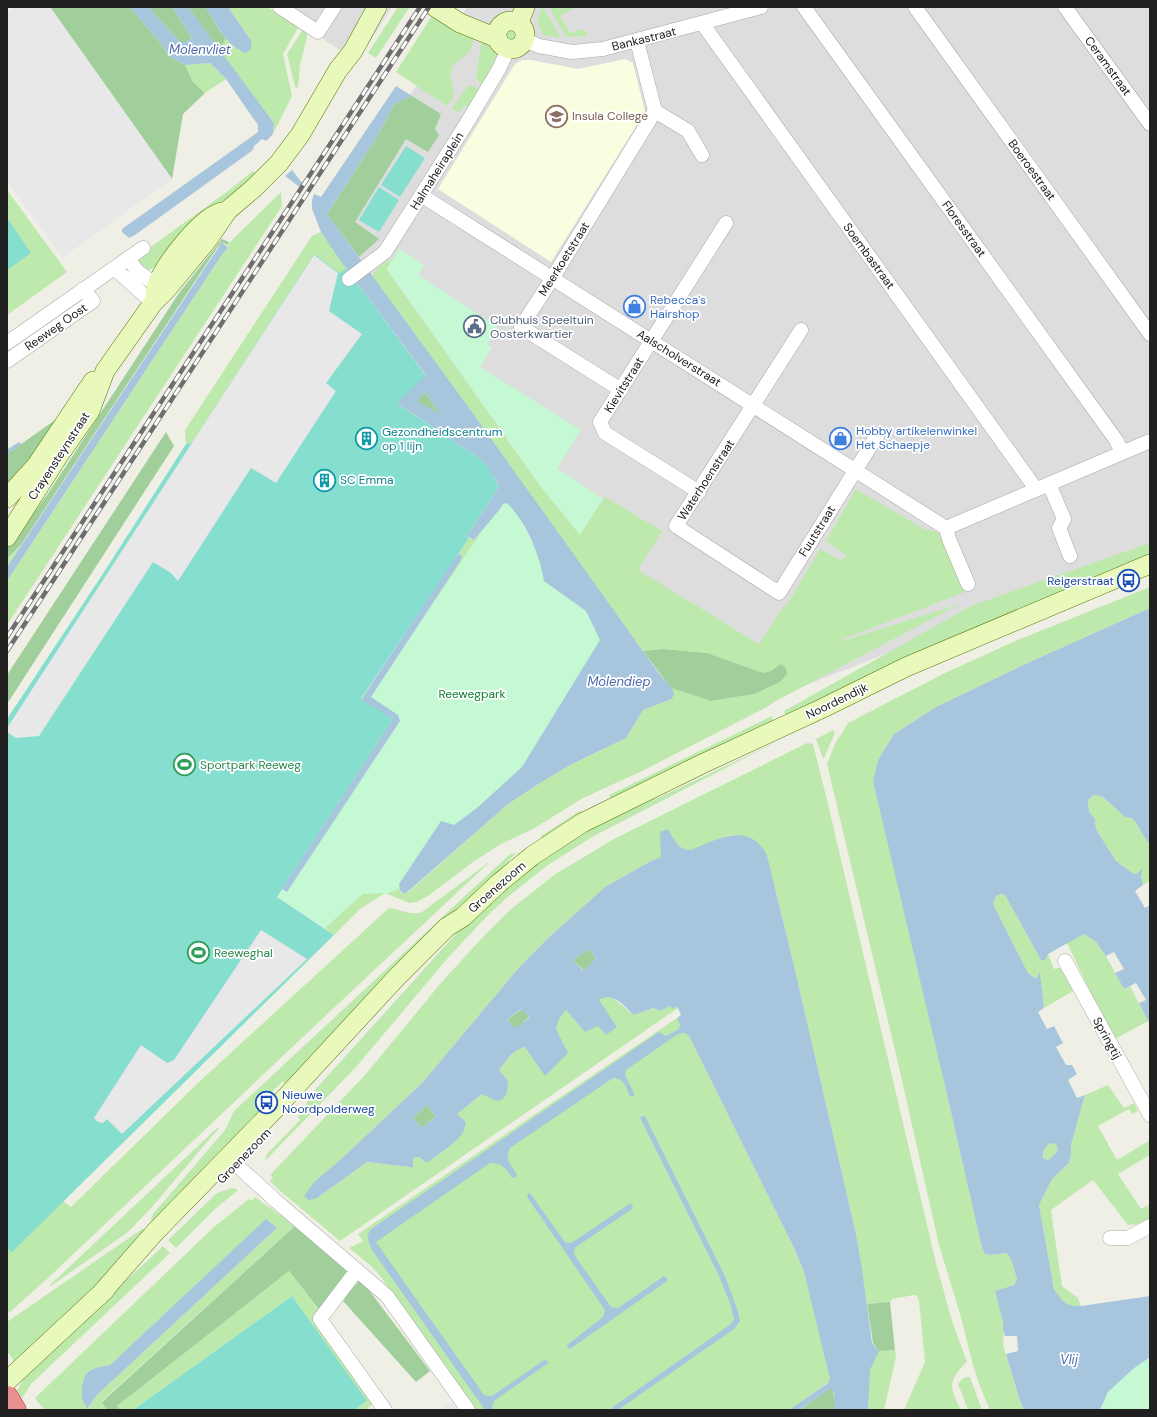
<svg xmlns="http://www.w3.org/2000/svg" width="1157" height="1417" font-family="'DM Sans',sans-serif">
<rect width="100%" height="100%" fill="#f0efe6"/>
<!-- residential -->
<path fill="#dedddd" d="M274,7h118l-35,54z
M467,7h683v542l-399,158 -452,-440z"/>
<!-- education -->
<path fill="#f8ffe1" d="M625,59l8,4 12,49 -94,150 -113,-73 77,-125 7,-4h9l47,9z"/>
<!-- grass -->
<path fill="#bee9ad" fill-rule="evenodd" d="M228,7h39l32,19 -16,28 9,42 -19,38 1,-11 -55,-73 7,-12 14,13 12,-9z
M398,7l11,1 -33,50 -8,-5z
M542,7h1l18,31 -18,-3 -6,-14z
M549,7h24l1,1 -14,8 10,17 14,-4 4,7 -22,1z
M433,14l42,23 -5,15 -17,13 -3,10 4,16 -1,7 -6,8 -51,-34z
M504 35a7 7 0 1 1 14 0a7 7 0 1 1-14 0Z
M303,29l4,5v4l-7,26 -2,24 -3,-1 -8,-33z
M482,37c8,6 12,12 15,22l-14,26 -5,-4 -2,-3z
M210,63l16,16 -21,14 -12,-11 -8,-17z
M468,86h6l6,4 -11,18 -5,-3 -4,7h-2l-6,-4z
M253,171l2,3 -22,19 -37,28 -27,27 -14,19 -8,4 -10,-7 1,-6 3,-4 87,-63z
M7,190l60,82 -60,43z
M281,192l1,14 -275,419v-44l214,-325 7,-7 -1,-4z
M321,232l26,37 -9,4 -24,-19 -122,189 -6,1 -1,-14 127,-194z
M389,260l3,2 -5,8 154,217 39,47 25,-37 57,34 -24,39 121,74 24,-37 4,-2 33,-56 20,11 7,-4 -21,-15 30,-52 68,40 14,3 27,60 -124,48 1,1 118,-37 -186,98 -7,5 -125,64 -59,27 -50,31 -32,15 -28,18 -45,34 -11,6 -8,1 -24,-10 -25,16 -26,26 -9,-7 36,-229 39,22 -29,-24 90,-138v-5l-3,1 11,-17 5,2 17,-21 -91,372 1,2h6l100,-88 33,-22 30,-18 56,-27 17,-28 29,-11 1,-9 -2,-2 40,13 43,-7 27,-30 -10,7 -8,2 -56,-20 -44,-4 -20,2 -271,-375 2,-2v-1l3,-3 -1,-1z
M1150,543v16l-364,159 -2,-7 189,-106z
M21,545l-14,22v-9z
M1150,587v21l-129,58 -85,41 -42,27 -16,26 67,326 37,162 3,6 6,1 15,-2c7,6 8,18 11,26l-3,6 -19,6c5,17 11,37 8,54l16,53 5,12h-34l-11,-26 -6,-19 -13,-51 -21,-69 -38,-169 -74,-312 8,-20 13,-21 97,-50 68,-31z
M772,716l1,5 -161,79 -3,-5z
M833,730l2,3 -11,25h-1l-7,-19z
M776,742l-184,95 -44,28 -38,30 -21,19 -42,45 -91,108 -91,94 2,-7 33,-34 -2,-3 16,-26 150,-166 80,-68 37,-25 70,-36 5,3z
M807,743l6,1 14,56 109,463 16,58 15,41c-6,5 -15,15 -15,24 0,7 6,17 9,24h-57l21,-48 -6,-61 -2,-5 -3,-1 -22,4 -2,3 -23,2 -11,-70 -61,-264 -28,-115 -35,-20 -41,15c-13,0 -17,-11 -23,-20l-7,27 -10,4 -46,26 -59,53 -30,31 -93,111 -85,80 -23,19 2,17 50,-36 42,5 4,1v-7l1,-4h5l9,5 26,-19 12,-21 -9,-8 25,-20 26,-13 -9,-11 8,-10 12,-12 6,-1 31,-18 3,-10 7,-10 19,23 14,-32 7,-4 6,1 22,18 19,-7 8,3 9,-5 7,-1 1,3 -338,233 -61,-51 -9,-9 3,-4 -3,-2 96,-101 74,-90 41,-45 29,-29 44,-35 60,-36z
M1094,795l9,2 22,20 7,1c8,8 10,19 18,26v37l-7,4 -2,-9v-7l-3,4 -4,1 -18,-13 -20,-32 -1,-10 -6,-7 -1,-12z
M581,810l1,4 -41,26v-4z
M516,853l-50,52 -181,179 -2,-3 -14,14 -17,26 -100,103 -1,-5 2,-5 72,-84 9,-19 276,-257z
M492,860l-170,159 -275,260 -36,32 -4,2v-155l64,49 129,-126 189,-173c12,1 20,8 33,4z
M1001,894l4,1 36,65 7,-6 6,15 9,-2 12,23 -31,18 -4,-35 -4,6 -8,-6 -35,-69 3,-8z
M1084,934l12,8 10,14 18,33 6,-3 18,35 -35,19 -46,-97z
M677,1018l12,18 106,214 9,22 24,95 2,12v2l-32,23 3,6h-326l-94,-133 -11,-12 -21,-17 14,-7 -5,-7z
M1108,1085l16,23 10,-5 4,8 -6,3 -3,-5 -31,17 19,34 33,-20v15l-32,19 23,35 9,-5v16l-7,4 -15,1 -35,-45 -42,30 11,76 16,12 3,8c-16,0 -18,-4 -27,-17l-15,-84 13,-26 17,-16 2,-8v-10l14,-50z
M217,1128h2l-67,79 -24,25 -77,54 -1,-1z
M1050,1142l6,2 2,6 -4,5 -6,5 -5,-2c0,-8 1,-11 7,-16z
M232,1188l5,1v2l-22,18 -39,39 -8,-8 49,-47z
M255,1197l40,29 -193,175 5,9h-63l-9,-12 179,-171 35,-28 2,2zM266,1220l11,8 -180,167 -9,13 1,-37 7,-3 14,-3z
M142,1229h5l3,4 -134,131 -9,-13v-29z
M163,1246l7,7 -139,131 -8,13 -16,12v-9l11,-11 7,-14z
M289,1271l40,53 46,79 -10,7h-11l12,-8 -74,-106 -159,114h-13l-3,-4z
M895,1350l1,7 -12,53h-16c1,-13 -1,-26 1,-39 2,-7 6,-14 10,-20z
M967,1377h3l12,33h-14l-10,-26 4,-5z"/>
<!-- forest -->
<path fill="#a0cf9b" d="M50,7h80l33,39 6,10 16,9 8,17 12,11 -22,21 -11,65z
M150,7h22l20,31 -5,4h-7l-26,-28z
M188,7h18l13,23 7,8 -7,12z
M412,96l29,18 -6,15 4,6 -11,17 -22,-13 -51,83 24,17 -20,18 -32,-43 51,-79 16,-31z
M222,239l7,3 -2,3 -5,-3 -5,6 -196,297 -14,13v-13l8,-7 32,-43 132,-202z
M425,392l17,24 -26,-15z
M65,413l-58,75v-34z
M166,432l8,14 -167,258v-29z
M663,649l44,4 56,20 8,-2 10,-7 5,4 1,6 -7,8 -26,12 -43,7 -40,-13 -28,-37z
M589,949l7,9 -12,13 -11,-11z
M522,1009l8,7 -14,13 -9,-9z
M427,1105l9,12 -15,11 -8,-11z
M295,1226l44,30 13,10 -32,45 -31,-40 -172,135 3,4h-13l-5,-8z
M359,1281l9,8 62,82 -14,11 -73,-81 2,-4z
M890,1302l5,48 -16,1 -6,-8 -6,-39z
M830,1388h2l3,12v10h-34v-1z"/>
<!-- park -->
<path fill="#c4f9d3" d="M399,249l25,16 -6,10 80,52 -11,17 5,4 -12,19 101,63 -24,38 46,31 -23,36 -39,-48 -154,-218z
M507,494l41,80 39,33 15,33 -84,137 -62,52 -18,-4 -39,64 -11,4 -25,1 -38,34 -48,-31 115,-179 -26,-16z
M1150,1357v53h-50l8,-18 25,-23z"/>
<!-- pitch -->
<path fill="#85dece" d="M406,146l19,12 -25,39 -19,-12z
M379,187l20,13 -20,32 -20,-12z
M7,218l24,35 -24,17z
M314,254l25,19 7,-4 2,2 78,105 -28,28 81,54 10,9 10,20 -32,49 2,2 -108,161 31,19v2l-115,177 57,38 -323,318 -4,-7v-527l99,-150 80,-125 6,-1z
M292,1296l75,105 -13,9h-221z"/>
<!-- parking -->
<path fill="#e8e8e8" d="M14,7h36l122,172 -110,79 -55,-77v-169z
M314,255l24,18 -9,38 33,23 -36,49 10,8 -60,92 -25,-15 -73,113 -7,-8 -18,-11 -114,174 -23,2 -9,-6v-4z
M261,930l46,29 -185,175 -15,-15 -4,4 -5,-1 -4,-4 47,-73 26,18 7,-3z
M451,1402l6,8h-13l-2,-2z"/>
<!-- water -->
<path fill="#a7c6dd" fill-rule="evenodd" d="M130,7h20l4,7 26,28h7l5,-4 -20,-31h16l86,116 -1,11 -7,7 -4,-2 -8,7 -1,4 -118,85 -6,3 -7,-6v-3l136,-97v-7l-32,-46 -16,-16 -25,2 -16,-9 -6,-10z
M206,7h22l24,35 -2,8 -4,3c-20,-7 -30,-29 -40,-46z
M396,86l16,10 -18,8 -16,31 -51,79 137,187 194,271 15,18 1,4 -2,5 -29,11 -17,28 -56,27 -30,18 -33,22 -102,89 -5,-3 -1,-7 42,-63 13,4 23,-17 45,-41 78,-127 -14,-29 -42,-30c-4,-26 -18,-59 -37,-78l-4,1 -3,5 -26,31 -7,-4 32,-49c-5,-12 -10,-20 -20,-29l-82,-55 29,-28 -86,-115 -19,-28 -9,-23v-9l2,-6 7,3zM425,392l16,23 -24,-14z
M292,170l11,14 -2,4 -16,-12z
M222,242l6,6 -7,8 -214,325v-14z
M460,554l2,2 -1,4 -90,137 27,18 2,6 -113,171 -5,-3 110,-169v-2l-31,-18 96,-145z
M1150,608v236c-8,-7 -10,-18 -18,-26l-7,-1 -22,-20 -9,-2 -6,5 1,12 6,7 1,10 20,32 18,13 4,-1 4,-5 -1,8 2,9 -8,6 10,17 5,-3v117l-2,-1 -9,-18 7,-3 -10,-17 -12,6 -9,-16 9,-4 -10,-17 -8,4 -10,-14 -12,-8 -36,20 -3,6h-4l-36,-65 -4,-1 -5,2 -3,8 35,69 8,6 4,-7 4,36 -6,4 9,17 7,-3 9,17 -7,4 10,18h6l5,9 -9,6 9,18 8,-3 -14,50v10l-2,8 -17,16 -13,26 15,84c9,13 11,17 27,17l69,-10v61l-17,12 -25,23 -8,18h-76l-5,-12 -13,-44 12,-3 -1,-15h-12l-2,-7v-7l-8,-31 19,-6 3,-6c-3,-8 -4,-20 -11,-26l-15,2 -6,-1 -3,-6 -37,-162 -72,-305 5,-21 16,-26 42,-27 85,-41zM1050,1143l6,1 2,6 -4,5 -6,5 -5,-2c0,-8 1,-11 7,-15z
M668,829c6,10 10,21 23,21 27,-11 58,-29 76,5l28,115 61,264 6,35 10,74 7,8 -9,19 -2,40h-33l-1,-17 -3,-5 -32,22h-10l39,-27 2,-4 -26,-107 -9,-22 -106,-214c-4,-5 -9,-3 -14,0l-49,34 -1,5 9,18v3h-4c-4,-9 -6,-18 -17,-18l-103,70c-6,11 1,17 7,26l-1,3 -4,1c-6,-9 -10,-16 -22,-15l-114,79 108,153 8,1 52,-36 4,1v2l-1,1 -53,37 -2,5 2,4h-9l-113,-160c-3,-8 -7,-13 -1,-21l288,-197 7,4 13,-7 1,-4 -3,-7 4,-3 -4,-9 -4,3 -3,-3 -9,5 -8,-3 -19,7c-10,-9 -21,-24 -35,-15l18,27 -11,8 -8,-9 -13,6 -19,-22 -7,9 -3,10 12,24 -23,23 -20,-29c-11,2 -19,14 -26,23l9,11 -1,12 -5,7 -6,1 -14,-7 -25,20 9,8 -3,11 -9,10 -27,20 -8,-6h-5l-1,4v7l-4,-1 -42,-5 -50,36 -8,2 -5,-4 11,-15 23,-19 85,-80 93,-111 30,-31 59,-53 46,-26 10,-4 -1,-25zM589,949l7,9 -13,13 -10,-11zM521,1009l9,8 -14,11 -9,-8zM427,1105l9,12 -15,11 -8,-11z
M642,1116h3l79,158 14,37 2,10 -6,8 -116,81h-5v-3l118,-83 3,-5 -4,-16 -11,-27 -79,-158z
M530,1193l35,49 4,1 4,-1 56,-38h4l-1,5 -56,38 -2,4 1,5 36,51 7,1 46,-32 3,2v3l-97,68h-1l-2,-3v-1l36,-28 2,-7 -78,-113 1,-3z
M266,1219l11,9 -180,167 -10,14c-1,-4 -5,-8 -5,-12 -1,-8 1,-23 9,-27 6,-3 13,-4 19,-5z"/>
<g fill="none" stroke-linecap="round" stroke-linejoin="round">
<!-- stream -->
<path stroke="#a7c6dd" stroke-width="3.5" d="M7,452l12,-8"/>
<defs>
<path id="street" d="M280,7l38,25 16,-25
M804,7l312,433 6,12
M915,7l235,327
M1065,7l85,117
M702,23l334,466
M525,40l14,6 33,6 31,-3 158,-42
M637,41l18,70 33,20 14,24
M421,195c175,112 351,221 525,333l3,11 19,45
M128,258l9,13 19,14
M114,268l39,35
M349,279l36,-27 80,-126 34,-57 9,-20
M801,330l-125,196 103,67 99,-159
M7,343l136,-95
M7,361l86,-60 -10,-12
M621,390l-100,-63 31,-48 103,-168
M1049,484l15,35 -5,9 11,28
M699,492l-94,-59 -5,-11 126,-199
M946,528l204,-87
M1065,961l85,154
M228,1157l48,44 111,95 81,114
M1110,1238h18l22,-12
M357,1270l-37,49 65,91"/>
<path id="secondary" d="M435,7l25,16 37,15
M497 35a14 14 0 1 1 28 0a14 14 0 1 1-28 0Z
M519,22l6,-15
M155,292c4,-22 44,-73 66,-80
M7,498l29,-32 57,-85
M7,537l52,-82 31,-44 15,-40 48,-68 14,-14 42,-51 19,-28 26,-22 25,-25 21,-28 38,-65 15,-19 24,-44
M98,1297l57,-65 119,-122 122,-132 51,-51 16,-10 36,-34 33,-27 50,-33 120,-59 121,-56 83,-41 244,-103
M7,1381l99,-92"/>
<path id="highway" d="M7,1397l8,13"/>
</defs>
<!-- street casing -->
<use href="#street" stroke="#a7a7a7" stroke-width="15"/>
<!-- secondary casing -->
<use href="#secondary" stroke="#547706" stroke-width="20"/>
<!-- highway casing -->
<use href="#highway" stroke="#d92841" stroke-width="23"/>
<!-- street -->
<use href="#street" stroke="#fff" stroke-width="14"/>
<!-- secondary -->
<use href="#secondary" stroke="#e9f9bb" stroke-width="19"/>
<!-- highway -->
<use href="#highway" stroke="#e6918f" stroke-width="22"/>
<defs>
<path id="rail" d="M7,637l413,-630
M7,651l422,-644"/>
</defs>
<!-- rail casing -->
<use href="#rail" stroke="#6e6e6e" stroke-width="4.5"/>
<!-- rail -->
<use href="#rail" stroke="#fff" stroke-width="3" stroke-dasharray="9" stroke-linecap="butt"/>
</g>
<!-- icons -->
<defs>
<symbol id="school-ring" viewBox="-11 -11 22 22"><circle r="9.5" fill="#fff" stroke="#8d6e63" stroke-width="1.5"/><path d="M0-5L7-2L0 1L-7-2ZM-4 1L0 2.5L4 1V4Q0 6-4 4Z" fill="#8d6e63"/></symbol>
<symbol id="shop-ring" viewBox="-11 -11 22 22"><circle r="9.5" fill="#fff" stroke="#3f7fe0" stroke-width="1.5"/><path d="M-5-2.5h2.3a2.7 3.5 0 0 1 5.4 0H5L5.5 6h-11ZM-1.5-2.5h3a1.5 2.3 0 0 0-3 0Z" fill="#3f7fe0"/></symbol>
<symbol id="civic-ring" viewBox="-11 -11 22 22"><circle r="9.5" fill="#fff" stroke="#5c6f8a" stroke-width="1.5"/><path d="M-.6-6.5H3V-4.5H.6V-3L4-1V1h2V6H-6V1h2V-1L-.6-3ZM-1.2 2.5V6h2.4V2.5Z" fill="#5c6f8a"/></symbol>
<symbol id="building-ring" viewBox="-11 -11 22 22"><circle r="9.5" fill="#fff" stroke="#0f9aa8" stroke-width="1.5"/><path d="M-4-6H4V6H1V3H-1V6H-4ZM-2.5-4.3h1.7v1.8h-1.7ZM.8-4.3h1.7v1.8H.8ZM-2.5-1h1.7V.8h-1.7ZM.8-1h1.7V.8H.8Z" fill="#0f9aa8"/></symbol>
<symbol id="bus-ring" viewBox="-11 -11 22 22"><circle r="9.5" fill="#fff" stroke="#1a4fb4" stroke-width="1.5"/><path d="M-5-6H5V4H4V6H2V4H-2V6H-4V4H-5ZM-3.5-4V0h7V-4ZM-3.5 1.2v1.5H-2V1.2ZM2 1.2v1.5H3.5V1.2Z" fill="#1a4fb4"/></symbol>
<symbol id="stadium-ring" viewBox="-11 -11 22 22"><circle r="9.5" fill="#fff" stroke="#2e9e5b" stroke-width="1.5"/><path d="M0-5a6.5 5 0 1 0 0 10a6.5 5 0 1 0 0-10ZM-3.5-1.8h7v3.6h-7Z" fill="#2e9e5b"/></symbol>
</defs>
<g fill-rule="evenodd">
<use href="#school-ring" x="544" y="104" width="25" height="25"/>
<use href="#shop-ring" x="622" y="294" width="25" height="25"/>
<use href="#civic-ring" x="462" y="314" width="25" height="25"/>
<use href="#shop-ring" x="828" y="426" width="25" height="25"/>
<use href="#building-ring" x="354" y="426" width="25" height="25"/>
<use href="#building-ring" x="312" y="468" width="25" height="25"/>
<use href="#bus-ring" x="1116" y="568" width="25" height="25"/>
<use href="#stadium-ring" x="172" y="752" width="25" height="25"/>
<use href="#stadium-ring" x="186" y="940" width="25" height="25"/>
<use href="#bus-ring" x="254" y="1090" width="25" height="25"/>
</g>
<g text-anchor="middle" stroke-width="3.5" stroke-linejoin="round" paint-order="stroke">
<!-- street labels -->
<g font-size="12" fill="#202020" stroke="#fff">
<text transform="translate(644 39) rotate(-14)" y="4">Bankastraat</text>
<text transform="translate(1108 66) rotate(54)" y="4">Ceramstraat</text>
<text transform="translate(1032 170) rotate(54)" y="4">Boeroestraat</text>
<text transform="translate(437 171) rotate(-58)" y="4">Halmaheiraplein</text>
<text transform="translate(964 229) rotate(54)" y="4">Floresstraat</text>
<text transform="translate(869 256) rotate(54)" y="4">Soembastraat</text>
<text transform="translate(564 259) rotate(-58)" y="4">Meerkoetstraat</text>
<text transform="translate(56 327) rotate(-35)" y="4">Reeweg Oost</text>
<text transform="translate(679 358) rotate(32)" y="4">Aalscholverstraat</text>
<text transform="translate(624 385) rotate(-58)" y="4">Kievitstraat</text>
<text transform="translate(59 456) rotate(-57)" y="4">Crayensteynstraat</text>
<text transform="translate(706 480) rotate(-57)" y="4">Waterhoenstraat</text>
<text transform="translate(817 531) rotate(-58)" y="4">Fuutstraat</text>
<text transform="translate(837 701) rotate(-26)" y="4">Noordendijk</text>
<text transform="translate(497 887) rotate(-41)" y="4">Groenezoom</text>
<text transform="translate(1107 1038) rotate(61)" y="4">Springtij</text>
<text transform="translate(244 1156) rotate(-46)" y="4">Groenezoom</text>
</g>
<!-- education labels -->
<g font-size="12" fill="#785e54" stroke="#fff" text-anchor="start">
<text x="572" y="120">Insula College</text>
</g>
<!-- shop labels -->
<g font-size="12" fill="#366cbe" stroke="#fff" text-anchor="start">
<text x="650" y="304">Rebecca's<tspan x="650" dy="14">Hairshop</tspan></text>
<text x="856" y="435">Hobby artikelenwinkel<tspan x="856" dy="14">Het Schaepje</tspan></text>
</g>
<!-- service labels -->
<g font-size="12" fill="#4e5e75" stroke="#fff" text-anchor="start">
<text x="490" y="324">Clubhuis Speeltuin<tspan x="490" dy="14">Oosterkwartier</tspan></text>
</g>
<!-- culture labels -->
<g font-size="12" fill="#0d838f" stroke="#fff" text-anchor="start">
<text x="382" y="436">Gezondheidscentrum<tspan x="382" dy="14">op 1 lijn</tspan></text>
<text x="340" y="484">SC Emma</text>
</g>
<!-- transit labels -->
<g font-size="12" fill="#164399" stroke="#fff" text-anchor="end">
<text x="1114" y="585">Reigerstraat</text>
<text x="282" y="1099" text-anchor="start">Nieuwe<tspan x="282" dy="14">Noordpolderweg</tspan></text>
</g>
<!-- park labels -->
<g font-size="12" fill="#0d7e2e" stroke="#fff">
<text x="472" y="698">Reewegpark</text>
</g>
<!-- leisure labels -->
<g font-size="12" fill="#27864d" stroke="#fff" text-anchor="start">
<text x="200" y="769">Sportpark Reeweg</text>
<text x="214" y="957">Reeweghal</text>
</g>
<!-- water labels -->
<g font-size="13" font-style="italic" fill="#4d69af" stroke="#fff">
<text x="200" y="54">Molenvliet</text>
<text x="619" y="686">Molendiep</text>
<text x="1069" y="1364">Vlij</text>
</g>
</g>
<!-- border -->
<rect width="1157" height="1417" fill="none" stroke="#202020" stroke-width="16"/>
</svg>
